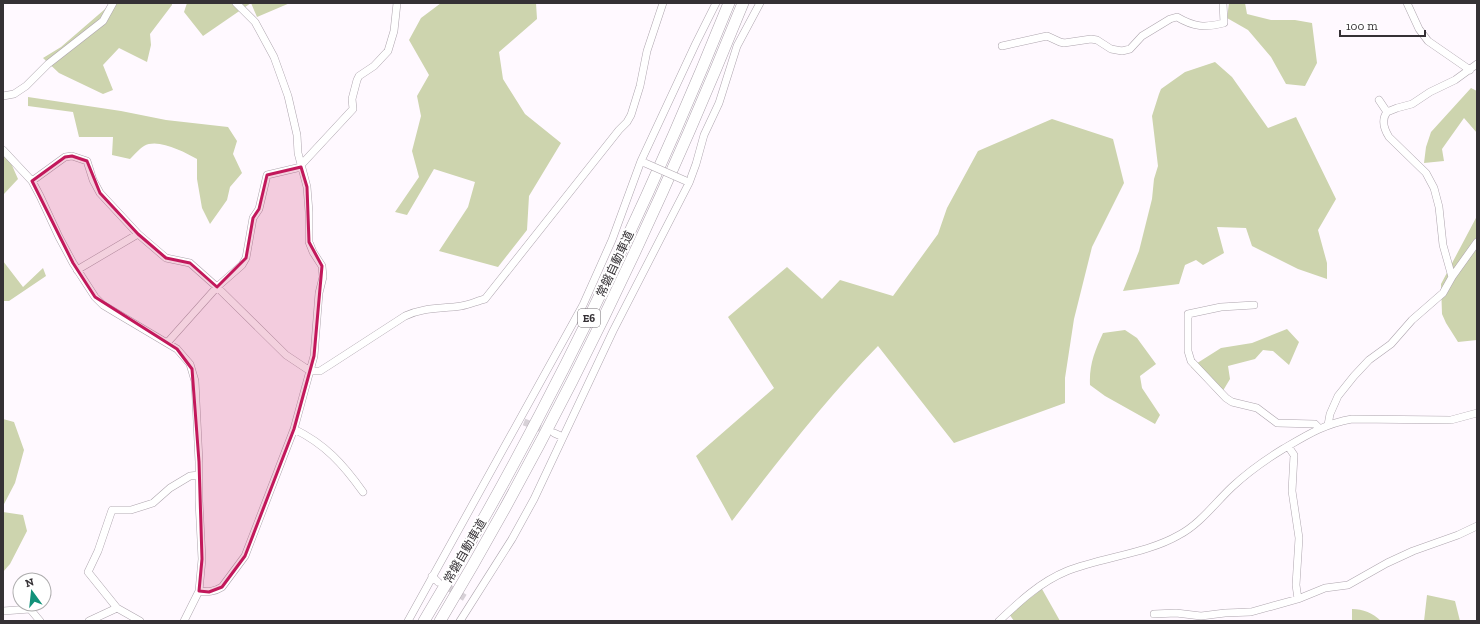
<svg xmlns="http://www.w3.org/2000/svg" width="1480" height="624" font-family="'Zilla Slab','Noto Sans JP',serif">
<rect width="100%" height="100%" fill="#fff9ff"/>
<!-- green -->
<path fill="#cdd4ae" d="M112,3h60v2l-22,29 1,11 -4,17 -28,-14 -16,17 10,25 -10,4 -44,-21 -16,-15 18,-11z
M187,3h103l-33,14 -6,-14 -48,33 -19,-24z
M441,3h95l1,16 -38,33 4,27 22,35 36,29 -32,53 -2,34 -29,37 -59,-16 29,-44 7,-25 -41,-13 -27,46 -12,-3 24,-35 -7,-26 9,-35 -4,-20 12,-21 -20,-35 12,-22z
M1229,3h16l2,11 24,6h24l17,3 5,40 -12,23 -19,-2 -15,-27 -23,-27 -21,-12z
M1215,62l17,15 36,51 28,-11 40,82 -18,31 9,33v16l-29,-10 -46,-23 -6,-18 -29,-1 7,26 -21,12 -7,-5 -11,5 -6,19 -56,7 16,-40 13,-52 2,-20 4,-13 -6,-50 7,-22 2,-5 24,-17z
M1471,88l6,3v42l-13,-15 -22,31 2,12 -20,2 2,-16 5,-15z
M28,97l93,14 45,9 62,7 9,14 -4,13 9,19 -12,14 -3,13 -17,24 -8,-16 -5,-29v-20c-13,-7 -39,-21 -53,-13 -5,3 -10,9 -14,13l-18,-4 1,-18h-34l-6,-25 -45,-6z
M1052,119l61,20 11,44 -32,64 -18,72 -9,59v25l-111,40 -76,-97c-53,54 -100,115 -146,175l-36,-65 78,-68 -46,-71 59,-50 35,32 18,-19 53,16 45,-62 9,-26 31,-57z
M3,152l4,2 11,25 -15,16z
M1477,216v124l-19,2 -12,-19 -4,-9 -1,-30z
M3,261l20,26 20,-19 3,8 -37,25h-6z
M1287,329l12,13 -10,23 -16,-14 -10,-1 -8,9 -27,7 2,13 -9,15 -30,-27 30,-19 31,-5z
M1125,330l12,8 19,26 -16,12 2,12 18,27 -5,9 -50,-28 -15,-11c-1,-21 5,-34 13,-52z
M3,419l11,3 10,28 -9,33 -12,23z
M3,512l20,3 4,16 -17,33 -7,8z
M1042,589l18,32h-46l-5,-7z
M1427,595l28,6 5,20h-36z
M1352,609c11,0 21,4 29,12h-29z"/>
<g fill="none" stroke-linecap="round" stroke-linejoin="round">
<!-- minor-tunnel -->
<path stroke="#d7d1d7" stroke-width="7" stroke-dasharray="7 3.5" stroke-linecap="butt" d="M524,422l26,10
M441,583l24,15"/>
<defs>
<path id="minor" d="M1407,3l12,26 9,12 42,29
M1002,46l45,-10 13,6 4,1 27,-4 6,1 14,9 11,2 8,-2 12,-13 28,-17 7,-2c17,10 28,11 47,6l-1,-20
M3,96l11,-2 12,-8 22,-22 55,-43 10,-18
M1379,100l8,12
M3,150l29,31 8,15 19,41 14,26 22,34 8,8 15,9 59,35 13,15 5,17 4,81v39l3,58 -3,32 -15,30
M301,165l52,-56 -1,-10 5,-19 2,-4 15,-10 14,-15 6,-20 3,-28
M32,181l33,-24 7,-1 15,5 6,19 7,13 38,41
M77,270l61,-36 28,24 24,5 27,24 69,68 24,16h10l11,-7 74,-48c20,-9 35,-7 56,-10 8,-1 16,-5 24,-7l134,-169 8,-8 4,-7 9,-29 7,-35 16,-48
M1452,277l-9,-32 -4,-38 -5,-19 -8,-15 -37,-36c-5,-8 -8,-17 -2,-25l10,-4 15,-4 18,-12 25,-12 22,-16
M1254,305l-33,2 -33,7v37l3,10 35,37 6,4 25,6 20,15 38,1 4,4
M167,343l50,-56 25,-22 4,-7 7,-40 6,-9 8,-34 34,-8
M1328,425l2,-11 8,-18 16,-20 15,-16 22,-16 21,-24 31,-27 9,-16 25,-35
M294,429c31,15 49,35 69,63
M554,433l9,4
M1288,446l6,9 -2,36 7,47 -3,47 2,14
M432,576l6,6
M199,591c9,1 15,1 23,-4l23,-31 49,-127 20,-73 5,-63 4,-16 -1,-11 -9,-14 -4,-10v-30l-2,-25 -9,-34 -1,-18 -9,-39 -14,-39 -19,-35 -19,-19
M117,608l-29,-36 10,-21 14,-41h19l22,-7 17,-15 20,-12 9,-1
M3,611l27,-2 10,12
M1154,614l22,-1 25,3 24,-3 26,-1 47,-13 27,-11 23,-3 39,-22 26,-12 45,-16 19,-9
M89,621l28,-13 23,13
M408,621l175,-316 29,-65 29,-79 55,-118 20,-40
M460,621l52,-82 22,-40 79,-168 76,-148 7,-19 8,-29 15,-32 18,-57 23,-43
M999,621c20,-19 41,-39 68,-50 35,-14 79,-17 112,-36 21,-11 36,-32 53,-48 16,-15 33,-27 51,-38 24,-14 41,-25 69,-30l99,1 26,-7"/>
<path id="highway" d="M424,621c119,-197 219,-405 305,-618
M440,621c118,-197 217,-405 303,-618"/>
</defs>
<!-- minor casing -->
<use href="#minor" stroke="#aea5ae" stroke-width="8"/>
<!-- highway casing -->
<use href="#highway" stroke="#aea5ae" stroke-width="12"/>
<!-- minor -->
<use href="#minor" stroke="#fff" stroke-width="7"/>
<!-- highway -->
<use href="#highway" stroke="#fff" stroke-width="11"/>
<defs>
<path id="minor-bridge" d="M645,163l41,18"/>
</defs>
<!-- minor-bridge casing -->
<use href="#minor-bridge" stroke="#aea5ae" stroke-width="8" stroke-linecap="butt"/>
<!-- minor-bridge -->
<use href="#minor-bridge" stroke="#fff" stroke-width="7"/>
</g>
<!-- marked area -->
<path fill="#c2185b" fill-opacity="0.2" stroke="#c2185b" stroke-width="3" stroke-linejoin="round" d="M72,156l15,5 13,32 38,41 28,24 24,5 27,24 29,-29 7,-40 6,-9 8,-34 34,-8 6,20 2,55 13,24 -8,90 -20,73 -49,127 -23,31 -13,5 -10,-1 3,-32 -3,-97 -7,-93 -15,-20 -82,-52 -22,-34 -41,-82 33,-24z"/>
<g text-anchor="middle" stroke-width="4" stroke-linejoin="round" paint-order="stroke">
<!-- shield labels -->
<rect fill="#fff" stroke="#726f72" stroke-width="1" x="578" y="309" width="22" height="18" rx="3"/>
<g font-size="11" font-weight="bold" fill="#353135">
<text x="589" y="322">E6</text>
</g>
<!-- street labels -->
<g font-size="12" fill="#353135" stroke="#fff">
<text transform="translate(615 264) rotate(-65)" y="4">常磐自動車道</text>
<text transform="translate(465 551) rotate(-60)" y="4">常磐自動車道</text>
</g>
</g>
<!-- border -->
<rect width="1480" height="624" fill="none" stroke="#353135" stroke-width="8"/>
<!-- north arrow -->
<g transform="translate(32 592) rotate(345)"><circle r="19" fill="#ffffff" stroke="#aeadae"/>
<path d="M0-3L7 15L0 10L-7 15Z" fill="#12927a"/>
<text y="-6" font-size="11" font-weight="bold" text-anchor="middle" fill="#353135">N</text>
</g>
<!-- scale -->
<path d="M1340 30v6h85v-6" fill="none" stroke="#353135" stroke-width="2"/>
<text x="1346" y="30" font-size="12" fill="#353135" stroke="#ffffff" stroke-width="3" paint-order="stroke">100 m</text>
</svg>
